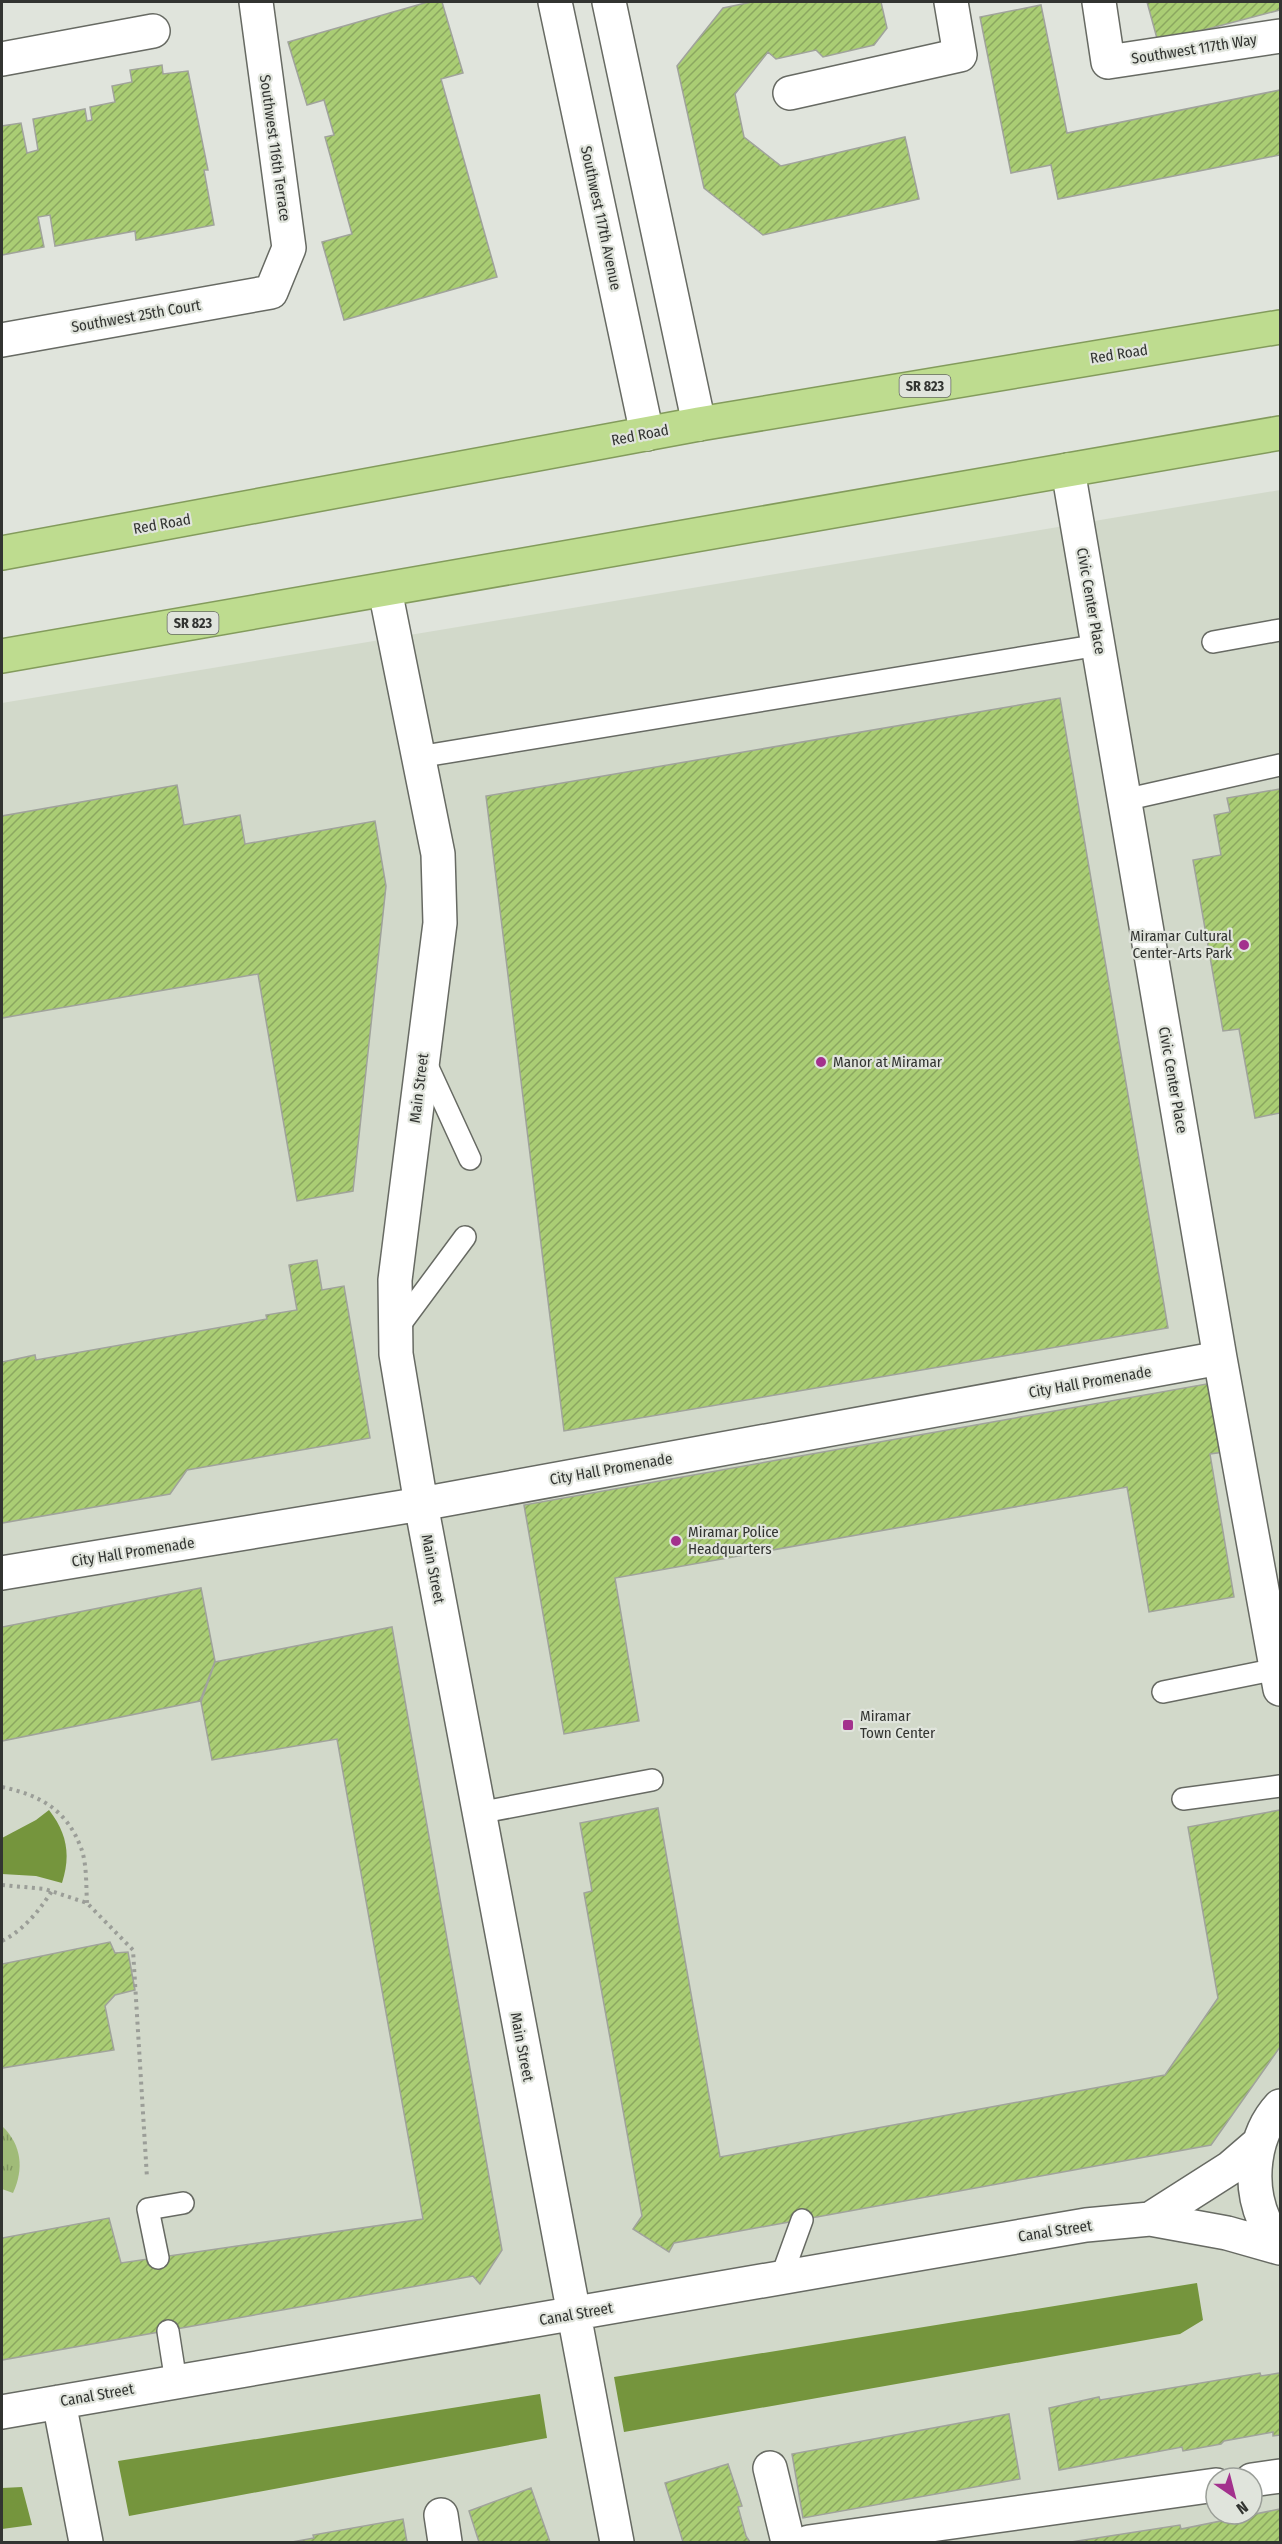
<svg xmlns="http://www.w3.org/2000/svg" width="1282" height="2544" font-family="'Fira Sans Condensed',sans-serif">
<defs>
<pattern id="park-tufts" width="24" height="20" patternUnits="userSpaceOnUse" patternTransform="scale(1.5)"><rect width="24" height="20" fill="#a0bb78"/><path d="M3 7l-1-3M5 7V3M7 7l1-3M15 17l-1-3M17 17v-4M19 17l1-3" fill="none" stroke="#839963"/></pattern>
<pattern id="building-hatch" width="6" height="6" patternUnits="userSpaceOnUse" patternTransform="scale(1.5)"><rect width="6" height="6" fill="#aacd74"/><path d="M-1 1l2-2M0 6l6-6M5 7l2-2" fill="none" stroke="#8ba760"/></pattern>
</defs>
<rect width="100%" height="100%" fill="#e0e4dc"/>
<!-- built -->
<path fill="#d2d9ca" fill-rule="evenodd" d="M1280,490v2052h-1278v-1839zM1216,2478h36v36h-36z"/>
<!-- park -->
<path fill="url(#park-tufts)" d="M2,2126c20,19 22,43 11,67l-11,-4z"/>
<!-- water -->
<path fill="#75953d" d="M49,1810c18,23 22,45 13,73l-26,-7 -34,-2v-36l34,-18z
M1197,2283l6,37 -23,14 -556,98 -10,-55z
M540,2394l7,44 -418,78 -11,-55z
M22,2487l10,38 -30,4v-41z"/>
<!-- building -->
<path fill="url(#building-hatch)" stroke="#a0a39b" stroke-width="1.5" d="M428,2h14l21,71 -22,6 56,198 -153,43 -22,-78 30,-8 -27,-97 9,-2 -10,-35 -17,5 -19,-63z
M752,2h129l6,26 -13,17 -51,12 -7,-7 -40,9 -8,-7 -33,42 9,43 37,29 124,-29 14,62 -156,36 -59,-47 -27,-122 46,-58z
M1147,2h133v8l-122,32z
M1041,5l26,128 213,-43v65l-222,44 -7,-34 -40,8 -31,-156z
M162,65l1,9 25,-3 20,99h-4l10,55 -78,15 -1,-9 -80,15 -5,-31 -12,2 6,30 -42,8v-129l19,-3 6,30 11,-3 -5,-31 52,-10 2,12 5,-1 -2,-13 25,-5 -3,-16 20,-4 -2,-12z
M1060,698l108,630 -604,103 -78,-635z
M177,785l7,40 56,-10 5,29 130,-23 11,65 -33,305 -56,10 -39,-227 -256,44v-202z
M1280,789v324l-25,5 -16,-89 -16,2 -30,-171 28,-5 -7,-40 16,-3 -3,-14z
M317,1260l5,30 22,-4 26,152 -183,32 -17,24 -168,29v-161l33,-7 1,5 231,-41 -1,-4 31,-5 -8,-45z
M1212,1383l12,69 -14,2 24,143 -85,15 -22,-125 -512,91 24,143 -75,13 -40,-229z
M201,1588l14,73 -15,40 -198,40v-114z
M392,1627l110,623 -22,34 -7,-8 -471,84v-122l107,-20 12,45 302,-44 -86,-480 -125,21 -11,-58 14,-40z
M658,1808l62,349 445,-82 53,-77 -30,-171 92,-17v237l-69,98 -537,98 -5,9 -36,-23 9,-13 -58,-323 8,-2 -12,-68z
M110,1942l5,11 13,-1 7,38 -20,5 -10,11 9,44 -112,18v-104z
M1260,2373l1,3 19,-3v62l-7,1v-4l-49,9 -3,3 -38,7 -1,-4 -123,23 -10,-62 50,-11 1,3z
M1009,2414l11,65 -217,39 -11,-64z
M728,2464l14,42 -4,1 8,29 4,6h-67l-18,-59z
M531,2488l19,54h-71l-10,-31z
M1280,2509v33h-209l109,-17 1,4z
M403,2519l4,23h-115l22,-4 -1,-3z"/>
<g fill="none" stroke-linecap="round" stroke-linejoin="round">
<defs>
<path id="service" d="M1213,642l67,-12
M418,757l681,-112
M1124,800l156,-35
M424,1059l46,100
M396,1330l69,-93
M1163,1692l114,-23
M1183,1799l97,-13
M478,1813l174,-33
M158,2258l-10,-49 35,-6
M781,2278l21,-58
M168,2331l8,51"/>
<path id="minor" d="M555,2l92,432
M609,2l90,422
M1099,2l9,60 172,-26
M2,59l151,-28
M790,93l170,-38 -9,-53
M2,340l269,-48 18,-44 -33,-246
M1068,470l152,888 60,331
M385,590l53,264 2,69 -45,357 1,74 25,150 196,1038
M2,1573l419,-69 799,-146
M1280,2106c-27,29 -32,78 -16,114 3,8 11,16 16,23
M1150,2219l80,-51 29,-25
M59,2402l27,140
M2,2412l1084,-187 64,-6 77,14 53,15
M770,2468l18,74
M1252,2480l28,-4
M441,2515l4,27
M809,2542l407,-57"/>
<path id="trunk" d="M2,553l697,-129 581,-97
M2,656l1278,-223"/>
</defs>
<!-- service casing -->
<use href="#service" stroke="#676a63" stroke-width="24"/>
<!-- minor casing -->
<use href="#minor" stroke="#676a63" stroke-width="36"/>
<!-- trunk casing -->
<use href="#trunk" stroke="#839b5c" stroke-width="36"/>
<!-- path -->
<path stroke="#9b9e98" stroke-width="4" stroke-dasharray="3 4.5" stroke-linecap="butt" d="M2,1787c38,8 65,23 79,61 6,15 5,38 6,55
M2,1885l43,4 42,14 46,47 14,228
M2,1941c22,-11 36,-29 50,-50"/>
<!-- service -->
<use href="#service" stroke="#fff" stroke-width="21"/>
<!-- minor -->
<use href="#minor" stroke="#fff" stroke-width="33"/>
<!-- trunk -->
<use href="#trunk" stroke="#bedc8f" stroke-width="33"/>
</g>
<!-- markers -->
<g fill="#a3318d" stroke="#e0e4dc" stroke-width="2">
<circle cx="1244" cy="945" r="6"/>
<circle cx="821" cy="1062" r="6"/>
<circle cx="676" cy="1541" r="6"/>
<rect x="842" y="1719" width="12" height="12" rx="3"/>
</g>
<g text-anchor="middle" stroke-width="4.5" stroke-linejoin="round" paint-order="stroke">
<!-- shield labels -->
<g fill="#e0e4dc" stroke="#666964" stroke-width="1.5">
<rect x="899.5" y="375" width="51" height="22" rx="4.5"/>
<rect x="167.5" y="612" width="51" height="22" rx="4.5"/>
</g>
<g font-size="14" font-weight="bold" fill="#323431">
<text x="925" y="391">SR 823</text>
<text x="193" y="628">SR 823</text>
</g>
<!-- street labels -->
<g font-size="15" fill="#323431" stroke="#e0e4dc">
<text transform="translate(1194 49) rotate(-9)" y="5">Southwest 117th Way</text>
<text transform="translate(275 148) rotate(82)" y="5">Southwest 116th Terrace</text>
<text transform="translate(601 218) rotate(78)" y="5">Southwest 117th Avenue</text>
<text transform="translate(136 316) rotate(-10)" y="5">Southwest 25th Court</text>
<text transform="translate(1119 354) rotate(-9)" y="5">Red Road</text>
<text transform="translate(640 435) rotate(-11)" y="5">Red Road</text>
<text transform="translate(162 524) rotate(-10)" y="5">Red Road</text>
<text transform="translate(1091 601) rotate(80)" y="5">Civic Center Place</text>
<text transform="translate(1173 1080) rotate(80)" y="5">Civic Center Place</text>
<text transform="translate(419 1088) rotate(-83)" y="5">Main Street</text>
<text transform="translate(1090 1382) rotate(-10)" y="5">City Hall Promenade</text>
<text transform="translate(611 1469) rotate(-10)" y="5">City Hall Promenade</text>
<text transform="translate(133 1552) rotate(-9)" y="5">City Hall Promenade</text>
<text transform="translate(433 1569) rotate(79)" y="5">Main Street</text>
<text transform="translate(522 2047) rotate(79)" y="5">Main Street</text>
<text transform="translate(1055 2231) rotate(-9)" y="5">Canal Street</text>
<text transform="translate(576 2314) rotate(-10)" y="5">Canal Street</text>
<text transform="translate(97 2395) rotate(-10)" y="5">Canal Street</text>
</g>
<!-- poi labels -->
<g font-size="15" fill="#323431" stroke="#e0e4dc" text-anchor="start">
<text x="1232" y="941" text-anchor="end">Miramar Cultural<tspan x="1232" dy="17">Center-Arts Park</tspan></text>
<text x="833" y="1067">Manor at Miramar</text>
<text x="688" y="1537">Miramar Police<tspan x="688" dy="17">Headquarters</tspan></text>
<text x="860" y="1721">Miramar<tspan x="860" dy="17">Town Center</tspan></text>
</g>
</g>
<!-- border -->
<rect width="1282" height="2544" fill="none" stroke="#323431" stroke-width="6"/>
<!-- north arrow -->
<g transform="translate(1234 2496) rotate(145)"><circle r="28" fill="#e0e4dc" stroke="#9a9e98" stroke-width="1.5"/>
<path d="M0-4.5L10 22L0 15L-10 22Z" fill="#a3318d"/>
<text y="-9" font-size="16" font-weight="bold" text-anchor="middle" fill="#323431">N</text>
</g>
</svg>
